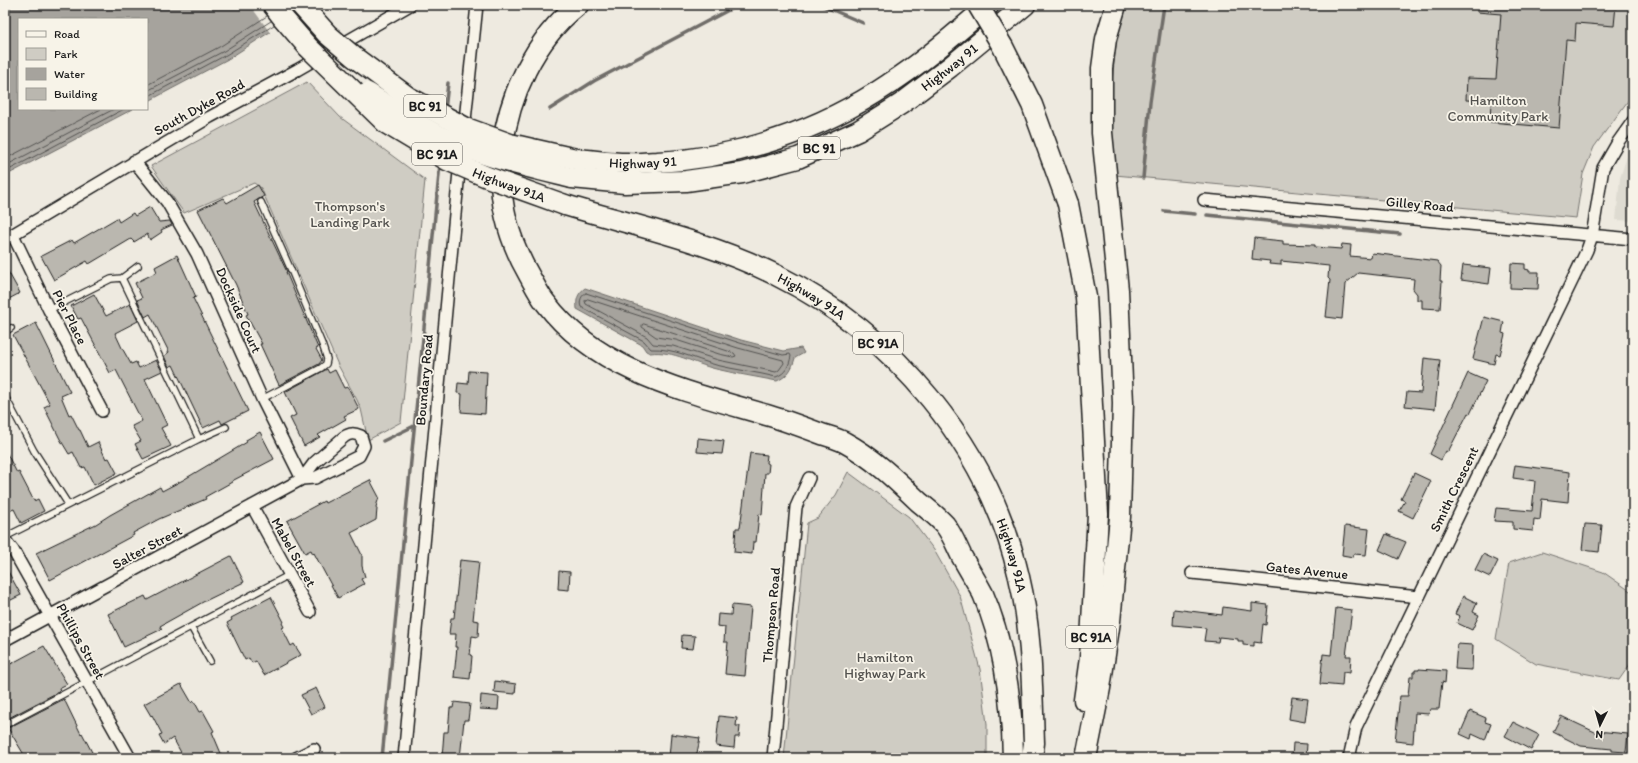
<svg xmlns="http://www.w3.org/2000/svg" width="1638" height="763" font-family="Itim,sans-serif">
<rect width="100%" height="100%" fill="#eeeae0"/>
<filter id="ink" filterUnits="userSpaceOnUse"><feTurbulence type="fractalNoise" baseFrequency=".025" numOctaves="2"/><feDisplacementMap in="SourceGraphic" scale="8" xChannelSelector="R" yChannelSelector="G"/><feConvolveMatrix kernelMatrix="1 2 1 2 8 2 1 2 1" color-interpolation-filters="sRGB"/></filter>
<g filter="url(#ink)">
<!-- built -->
<path fill="#dedbd1" d="M1633,141v80l-17,-1 4,-42 11,-34z"/>
<!-- green -->
<path fill="#cfccc3" stroke="#767470" d="M1127,5h506v89l-39,53 -11,27 -7,44 -461,-43 -5,-74 7,-66z
M307,82l33,35 85,63 -24,242 -33,18 -7,-31 -4,-9 -19,-35 -77,-177 -7,-5 -70,30 -33,-47z
M848,472l61,45 25,33 26,46 20,73 7,55v34h-203l23,-235 11,-5 18,-23z
M1542,552l61,20 30,21v67l-14,20 -83,-16 -40,-25 13,-76z"/>
<!-- water -->
<path fill="#a6a39d" stroke="#6f6d69" d="M5,5h307l-84,54 -81,43v-83h-128v90h114l-128,67z
M585,288l156,52 43,11 17,-3 3,5 -9,5c-3,11 -7,18 -18,23 -20,-4 -40,-7 -61,-12 -22,-5 -42,-19 -66,-16l-4,-2 -4,-6 -65,-36c-1,-9 0,-15 8,-21z"/>
<!-- pier -->
<path fill="#eeeae0" d="M250,5h64l-43,29z"/>
<g fill="none" stroke-linecap="round" stroke-linejoin="round">
<!-- shore -->
<path stroke="#535250" stroke-width="1" d="M147,85l74,-39 46,-30
M147,91l77,-40 47,-30
M147,97l79,-42 48,-30
M5,159l96,-50
M5,166l109,-57
M5,172l119,-63
M586,293l154,50 43,12 7,-1 1,2c-2,10 -5,17 -15,21 -20,-5 -40,-7 -60,-12 -22,-6 -42,-17 -65,-16l-7,-8 -63,-34c-2,-5 0,-12 5,-14z
M588,299l150,49 45,12 1,3 -5,7 -3,2 -58,-12 -45,-14 -20,-2 -6,-7 -61,-33 -1,-3z
M644,324l90,29 2,3 -3,1 -14,-3 -43,-14 -20,-3 -14,-10v-2z"/>
<!-- stream -->
<path stroke="#6f6d69" stroke-width="3.5" d="M821,5l42,18
M550,109l44,-28 144,-76
M445,110l3,-27
M1143,178l7,-76 14,-97
M1164,211l31,3
M1207,215l193,19
M383,441l31,-15
M382,758l58,-594"/>
</g>
<!-- building -->
<path fill="#bab7af" stroke="#1c1c1c" d="M1477,5h139l-2,21 -38,-3 -1,18 -9,-1 -7,88 -69,-6 1,-21 -25,-1 1,-22 29,1 5,-65 -24,-2z
M258,185l6,11 -10,6 33,70h-1l32,76 -2,1 6,11 -3,4 -40,21 -19,-41h2l-16,-29 2,-1 -12,-29 -38,-75 25,-12 4,5z
M150,207l9,15 11,-1 2,4 -11,5 1,2 -12,8 -3,-6 -13,8 -3,-3 -42,25 -2,-3 -33,19 -13,-24 31,-16 2,3 43,-25 2,4 14,-9 2,3z
M1254,238l29,3v3l32,1v2l26,2 1,-5 9,1 -1,11 21,2 1,-5 65,8 4,5 -1,15h2l-2,28 -18,-1v-8h-5v-6l-4,-5 1,-10 -56,-6 -13,11 -3,35 -16,-2 4,-37 -2,-2 1,-12 -48,-5v4l-12,-1 1,-3 -18,-2z
M177,255l19,42 -3,1 55,113 -26,13 -2,-4 -17,8 -30,-63 -4,2 -5,-11 5,-4 -19,-38 -5,3 -8,-17 5,-2 -7,-15 22,-11 -2,-5z
M1511,263l14,1v5l4,1v2h10l-1,17 -28,-1z
M1463,265l28,3 -2,16 -28,-4z
M5,266l15,27 -15,8z
M94,294l12,22 24,-12 8,17 -23,12 7,15 9,16 5,-2 3,6 17,-8 6,11 -17,8 22,46 -6,3 10,18 -28,13 -8,-15 6,-3 -9,-15 10,-5 -26,-51 -6,3 -29,-55 -3,1 -7,-13z
M1484,317l20,5 -2,11 3,1 -5,21 -4,-1 -2,10 -21,-5z
M36,323l34,69 -9,4 8,19 2,-1 8,16h1l8,17 10,-5 8,17 3,-1 8,15 -23,12 -9,-18 -4,1 -8,-16 -4,2 -9,-15 -16,-32 6,-3 -37,-69z
M1424,358l16,2 -5,49 -30,-3 2,-14 14,1z
M327,369l2,4 6,-3 9,18 4,-1 11,22 -15,7 2,3 -28,16 2,2 -16,9 -14,-28 6,-3 -11,-23z
M469,371l18,1 -2,42 -24,-2 1,-18 -5,-1 1,-10 10,1z
M1468,373l18,8 -16,33 -2,-1 -20,39 -2,-1 -5,9 -11,-6z
M260,432l14,27 -42,22v1l-27,15 1,2 -47,20 -26,14 1,2 -13,7 -71,38 -14,-27 60,-29 14,-9 50,-28 2,4 21,-11 64,-38 -1,-2z
M698,438l26,3 -2,13 -25,-2z
M5,450l12,23 2,-1 15,29 4,-2 6,12 -23,12 -7,-14 -5,2 -4,-8z
M750,453l17,2 -1,8 3,1 -1,9h-3l-3,42 -3,-1 -3,28h-3l-1,12 -18,-2 2,-24h4z
M1515,465l55,7 -2,30 -26,-3 -2,21 -6,-1 -1,12 -20,-2v-7l-19,-1 2,-13 36,3 3,-30 -22,-3z
M1414,473l17,8 -18,37 -14,-7 6,-10 -4,-2z
M370,480l9,17 -3,10 1,2 -1,11 -25,13 11,22v11l3,11 -4,2 3,5 -26,14 -24,-45 -1,1 -2,-4 -6,3 -18,-32 37,-20 1,2z
M1585,524l17,1 -3,27 -17,-2z
M1345,526l24,3 -3,26 -12,-1 -1,3 -11,-2z
M1386,534l20,8 -8,17 -19,-9z
M1483,554l15,7 -8,16 -15,-7z
M231,556l13,26 -41,20 -43,24 2,3 -38,18 -16,-33 37,-18 2,4z
M460,560l19,2 -6,58 6,1 -1,16 -6,-1 -2,19 2,1 -2,23 -16,-2 3,-30h-2l1,-13h-7l2,-16h3z
M5,566l16,29 -16,8z
M559,571l11,1 -1,18 -11,-1z
M1463,596l14,7 -4,9 6,3 -7,15 -15,-7 3,-7 -5,-2z
M271,597l13,25 -2,1 2,4 -2,1 9,18 3,-2 7,11 -37,20 -8,-14 -4,2 -3,-5 -4,2 -18,-37 5,-3 -1,-2z
M1252,603l16,2 -2,20 -3,-1 -2,19 -7,-1v4l-11,-1v-4h-5v-2l-19,-2 -1,5 -14,-1 2,-13 -33,-3 1,-16 48,6 1,-8 29,4z
M732,605l19,2 -6,69 -20,-2 3,-32h-4l1,-15 -8,-1 1,-12 13,1z
M1336,608l16,2 -6,46h5l-1,17 -7,-1 -1,14 -22,-2 3,-30 8,1z
M682,635l13,1 -2,13 -12,-1z
M1457,644l16,1 -1,25 -17,-1z
M44,646l23,38 -8,4 1,3 -55,29v-53z
M1419,669l27,2 -1,12 -3,-1 -3,27h-9l-1,5 -14,-1 -2,30 -18,-2 5,-45h8l2,-19h3v-5h2v-2h4z
M495,681l21,3 -1,10 -21,-2z
M181,684l11,19 2,-2 6,11 3,-1 11,20 -2,1 11,26h-39l-11,-20 -9,6 -5,-9 3,-1 -10,-19 -1,1 -7,-12z
M316,688l9,19 -14,7 -10,-19z
M481,695l18,2 -1,13 -18,-1z
M1292,697l16,2 -3,23 -16,-3z
M64,699l17,35 1,-1 13,25h-69l-18,-30z
M454,702l16,2 -2,16h-4l-4,38h-18l2,-26h4l2,-24h3z
M1470,711l16,7 -1,4 6,2 -6,16 -13,-6 -1,5 -11,-5z
M719,716l18,2 -1,8h4l-1,11h-4l-1,11 -18,-2z
M1561,716l36,17v-2l31,3 -2,18 -14,-1v-2l-31,-3 -28,-14z
M1513,722l26,13 -8,15 -26,-14z
M671,734l29,4 -4,20h-27z
M1293,743l14,1 -1,14h-14z"/>
<g fill="none" stroke-linecap="round" stroke-linejoin="round">
<defs>
<path id="lane" d="M261,202l30,68 31,74 5,15 -1,5 -5,4 -59,31
M122,278l16,-12
M5,332l6,-4
M5,396l29,55 34,53
M199,439l27,-12
M5,537l194,-98 -77,-161 -11,1 -62,31
M191,627l19,34
M5,725l284,-150"/>
<path id="street" d="M464,130l13,-125
M134,161l33,41 30,52 65,145 40,80
M1204,200l429,39
M13,235l36,75 53,101
M5,239l205,-122 87,-47 113,-65
M252,506l58,106
M5,540l8,10 117,208
M1192,573l227,24
M5,640l297,-161 12,-16 30,-26c6,-4 10,-4 17,-1l3,10 -5,10 -44,22 -13,1
M296,758l18,-9
M404,758l56,-597
M773,758l23,-251 13,-29
M1349,758l7,-31 231,-477 5,-14 11,-68 15,-26 15,-21"/>
<g id="highway">
<path d="M273,5l10,13 25,29"/>
<path d="M578,5c-44,35 -69,90 -76,145 -5,44 5,87 27,125 5,9 10,19 16,27 53,71 145,90 225,114 17,5 33,11 49,17 8,3 17,5 25,9 28,15 51,37 74,59 8,7 19,15 27,24 7,9 12,22 17,32 7,13 15,25 21,37 22,51 29,109 30,164"/>
<path id="s1" d="M576,159c17,1 34,4 51,4 10,1 20,-1 30,-1 82,-4 164,-32 232,-78 36,-23 68,-52 100,-79"/>
<path id="s2" d="M572,178l53,5 61,-2 56,-8 56,-15 60,-27 43,-27 49,-37 75,-62"/>
<path d="M1068,204l18,93 12,217 -8,144 -6,42"/>
<path id="s3" d="M565,205c71,21 145,37 211,70 119,59 213,172 243,302 13,54 13,110 15,166l-2,15"/>
<path d="M1086,758l14,-70 10,-67 10,-104 3,-114 -5,-113 -16,-157v-65l4,-29 10,-34"/>
</g>
</defs>
<!-- lane casing -->
<use href="#lane" stroke="#1c1c1c" stroke-width="8"/>
<!-- street casing -->
<use href="#street" stroke="#1c1c1c" stroke-width="14"/>
<!-- highway casing -->
<use href="#highway" stroke="#1c1c1c" stroke-width="23"/>
<!-- lane -->
<use href="#lane" stroke="#f7f3e8" stroke-width="5.5"/>
<!-- street -->
<use href="#street" stroke="#f7f3e8" stroke-width="11"/>
<!-- highway -->
<use href="#highway" stroke="#f7f3e8" stroke-width="20"/>
<defs>
<g id="highway-bridge">
<path d="M301,5l26,29 27,23 54,40 58,31 44,16 66,15"/>
<path d="M978,5l25,42 29,58 36,99"/>
<path id="s4" d="M308,47l79,77 60,36 40,17 78,28"/>
<path d="M368,93c26,17 58,38 87,50 37,16 77,25 117,35"/>
</g>
</defs>
<!-- highway-bridge casing -->
<use href="#highway-bridge" stroke="#1c1c1c" stroke-width="23" stroke-linecap="butt"/>
<!-- highway-bridge -->
<use href="#highway-bridge" stroke="#f7f3e8" stroke-width="20"/>
</g>
</g>
<g text-anchor="middle" stroke-width="3.5" stroke-linejoin="round" paint-order="stroke">
<!-- shield labels -->
<g fill="#f7f3e8" stroke="#5e5c59" stroke-width="1">
<rect x="404" y="95" width="42" height="22" rx="3"/>
<rect x="798" y="137" width="42" height="22" rx="3"/>
<rect x="412" y="143" width="50" height="22" rx="3"/>
<rect x="853" y="332" width="50" height="22" rx="3"/>
<rect x="1066" y="626" width="50" height="22" rx="3"/>
</g>
<g font-size="13" font-weight="bold" fill="#1c1c1c">
<text x="425" y="111">BC 91</text>
<text x="819" y="153">BC 91</text>
<text x="437" y="159">BC 91A</text>
<text x="878" y="348">BC 91A</text>
<text x="1091" y="642">BC 91A</text>
</g>
<!-- street labels -->
<g font-size="14" fill="#1c1c1c" stroke="#f7f3e8">
<text dy="5" stroke="none"><textPath href="#s2" startOffset="406">Highway 91</textPath></text>
<text transform="translate(199 107) rotate(-29)" y="5">South Dyke Road</text>
<text dy="5" stroke="none"><textPath href="#s1" startOffset="67">Highway 91</textPath></text>
<text dy="5" stroke="none"><textPath href="#s4" startOffset="247">Highway 91A</textPath></text>
<text transform="translate(1420 204) rotate(5)" y="5">Gilley Road</text>
<text dy="5" stroke="none"><textPath href="#s3" startOffset="264">Highway 91A</textPath></text>
<text transform="translate(239 310) rotate(66)" y="5">Dockside Court</text>
<text transform="translate(70 317) rotate(63)" y="5">Pier Place</text>
<text transform="translate(424 380) rotate(-85)" y="5">Boundary Road</text>
<text transform="translate(1454 489) rotate(-64)" y="5">Smith Crescent</text>
<text transform="translate(147 547) rotate(-28)" y="5">Salter Street</text>
<text transform="translate(294 552) rotate(61)" y="5">Mabel Street</text>
<text dy="5" stroke="none"><textPath href="#s3" startOffset="600">Highway 91A</textPath></text>
<text transform="translate(1307 570) rotate(6)" y="5">Gates Avenue</text>
<text transform="translate(771 615) rotate(-85)" y="5">Thompson Road</text>
<text transform="translate(81 641) rotate(61)" y="5">Phillips Street</text>
</g>
<!-- park labels -->
<g font-size="14" fill="#52514e" stroke="#f7f3e8">
<text x="1498" y="105">Hamilton<tspan x="1498" dy="16">Community Park</tspan></text>
<text x="350" y="211">Thompson's<tspan x="350" dy="16">Landing Park</tspan></text>
<text x="885" y="662">Hamilton<tspan x="885" dy="16">Highway Park</tspan></text>
</g>
</g>
<!-- margin -->
<rect width="1638" height="763" fill="none" stroke="#f7f3e8" stroke-width="20"/>
<rect x="10" y="10" width="1618" height="743" fill="none" stroke="#1c1c1c" stroke-width="1.5" filter="url(#ink)"/>
<!-- legend -->
<rect x="18" y="18" width="130" height="92" fill="#f7f3e8" stroke="#9f9d96"/>
<rect x="26" y="31" width="20" height="6" fill="#f7f3e8" stroke="#9f9d96"/>
<text x="54" y="38" font-size="12" fill="#1c1c1c">Road</text>
<rect x="26" y="48" width="20" height="12" fill="#cfccc3" stroke="#9f9d96"/>
<text x="54" y="58" font-size="12" fill="#1c1c1c">Park</text>
<rect x="26" y="68" width="20" height="12" fill="#a6a39d" stroke="#9f9d96"/>
<text x="54" y="78" font-size="12" fill="#1c1c1c">Water</text>
<rect x="26" y="88" width="20" height="12" fill="#bab7af" stroke="#9f9d96"/>
<text x="54" y="98" font-size="12" fill="#1c1c1c">Building</text>
<!-- north arrow -->
<g transform="translate(1600 725) rotate(185)" stroke="#f7f3e8" stroke-width="3" paint-order="stroke">
<path d="M0-3L7 15L0 10L-7 15Z" fill="#1c1c1c"/>
<text y="-6" font-size="11" font-weight="bold" text-anchor="middle" fill="#1c1c1c">N</text>
</g>
</svg>
